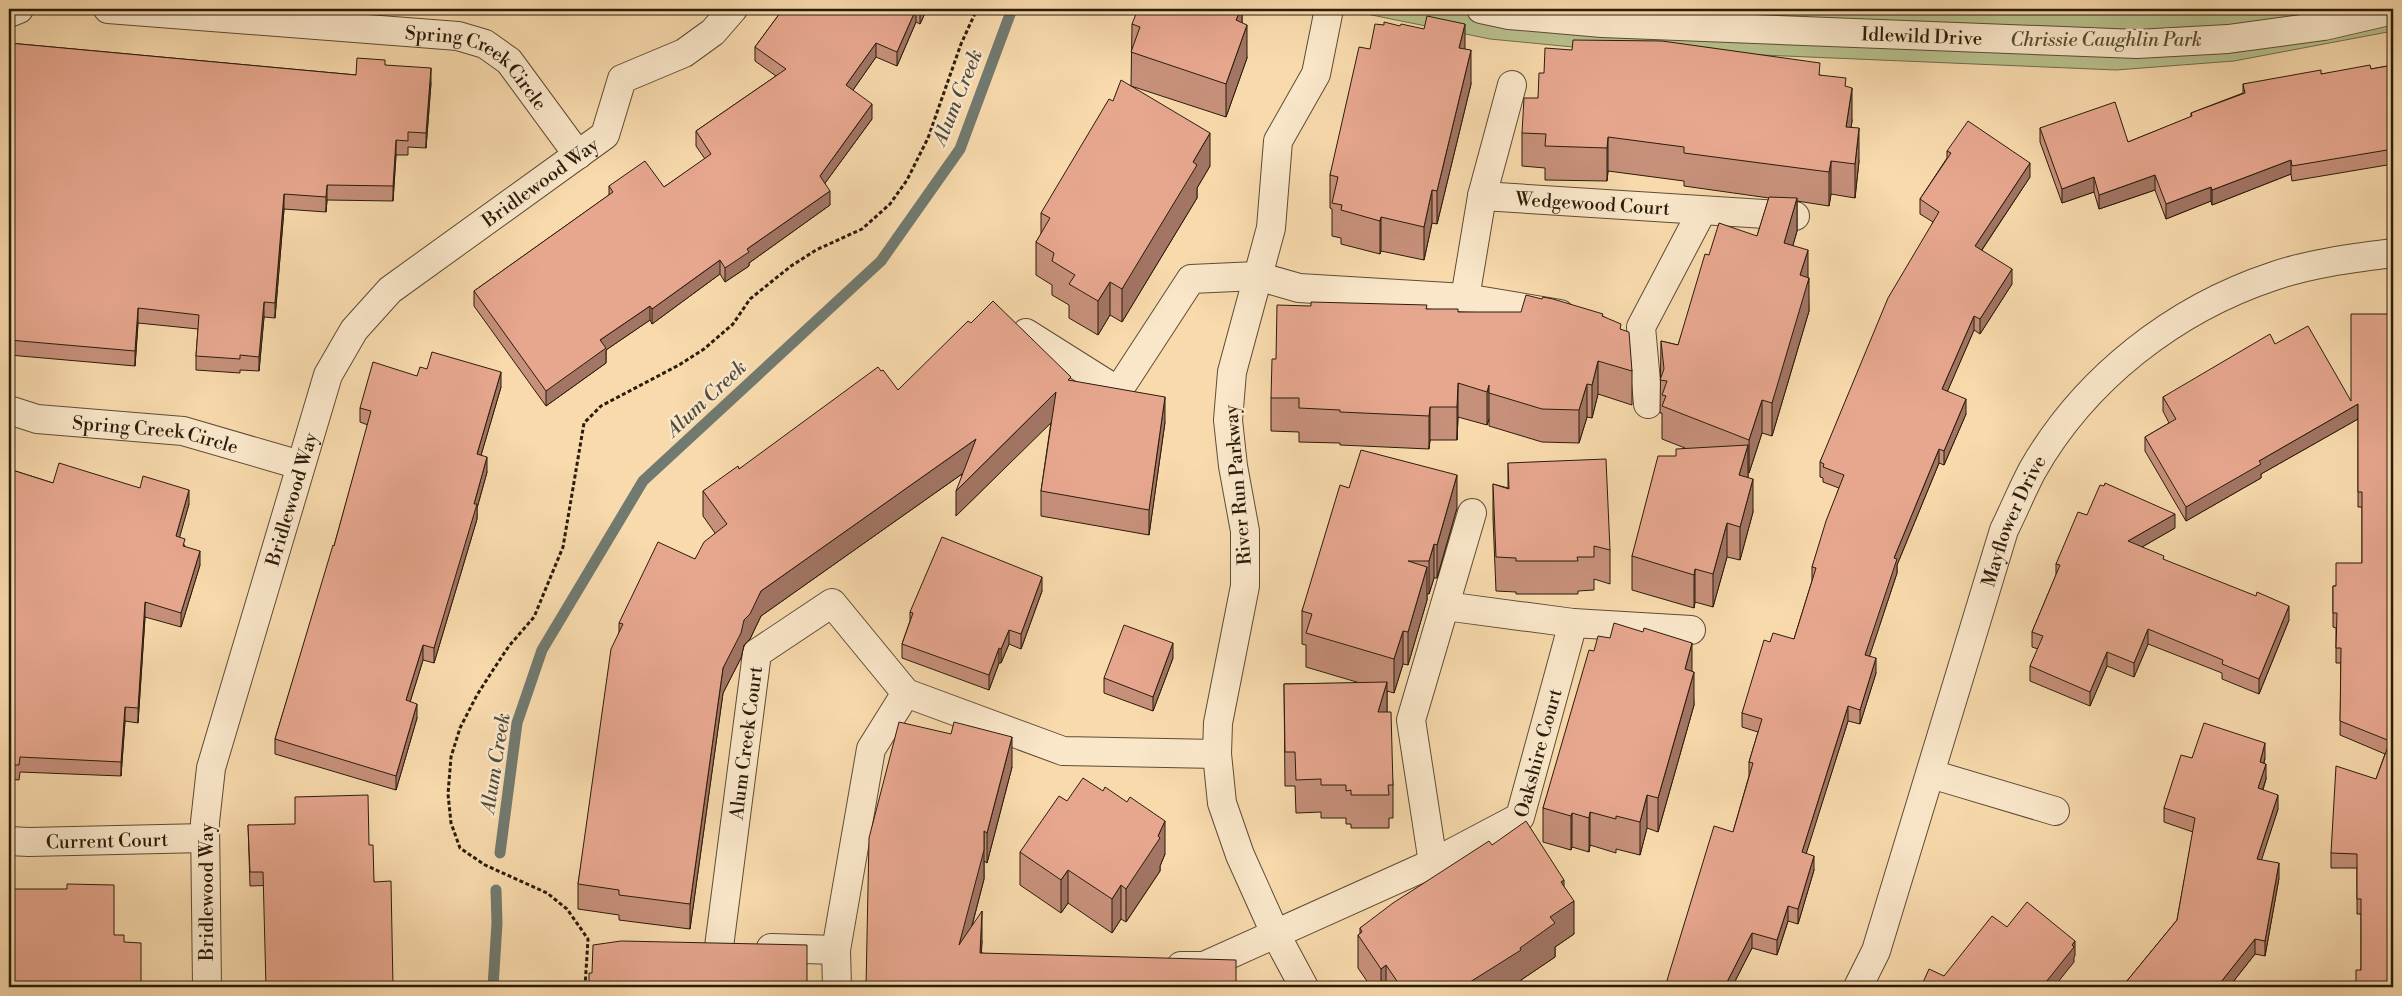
<svg xmlns="http://www.w3.org/2000/svg" width="2402" height="996" font-family="'Libre Bodoni',serif">
<rect width="100%" height="100%" fill="#f8daad"/>
<filter id="stains"><feTurbulence type="fractalNoise" baseFrequency=".004" numOctaves="4"/><feColorMatrix values="0 0 0 0 .2 0 0 0 0 .09 0 0 0 0 .02 0 0 0 .5 -.17"/></filter>
<radialGradient id="worn" r=".72"><stop offset=".6" stop-color="#630" stop-opacity="0"/><stop offset="1" stop-color="#630" stop-opacity=".3"/></radialGradient>
<!-- green -->
<path fill="#b8c18e" stroke="#716e4c" d="M1342,9h1051v22l-159,30 -118,9 -543,-23 -83,-8z"/>
<g fill="none" stroke-linecap="round" stroke-linejoin="round">
<!-- stream -->
<path stroke="#717a70" stroke-width="11" d="M500,853l17,-130 25,-73 101,-169 238,-220 79,-112 52,-140
M493,987l4,-64 -1,-33"/>
<defs>
<g id="minor">
<path id="s1" d="M108,9l350,27 27,8 24,17 69,94"/>
<path id="s2" d="M1481,9l28,6 93,8 535,21 91,-5 96,-13 69,-16"/>
<path d="M9,13l10,-4"/>
<path id="s3" d="M1482,196l313,20"/>
<path d="M1465,298l95,16"/>
<path d="M1026,333l92,58 73,-112 66,-3 42,12 166,10 17,-102 30,-111"/>
<path d="M1648,404l-7,-77 61,-116"/>
<path id="s4" d="M9,410l28,9 146,12 117,34"/>
<path d="M1445,606l128,17"/>
<path d="M1931,774l124,37"/>
<path id="s5" d="M9,841l20,1 176,-4"/>
<path d="M1433,863l-22,-143 61,-207"/>
<path id="s6" d="M719,947l38,-294 75,-50 74,90 157,58 154,3"/>
<path d="M771,948l65,2"/>
<path id="s7" d="M1181,966h23l229,-103 87,-46 53,-194 118,7"/>
<path id="s8" d="M207,987l-2,-165 6,-54 117,-393 26,-45 36,-40 215,-155 17,-56 62,-26 29,-21 20,-23"/>
<path d="M837,987l-1,-37 35,-201 35,-56"/>
<path d="M1304,987l-29,-54 -35,-78 -18,-52 -5,-49 1,-31 27,-137v-55l-12,-65 -5,-46 4,-48 39,-144 7,-87 38,-67 13,-65"/>
<path id="s9" d="M1858,987l18,-36 128,-421c10,-20 18,-40 28,-59 52,-92 142,-162 242,-195 38,-13 80,-18 119,-23"/>
</g>
</defs>
<!-- minor casing -->
<use href="#minor" stroke="#5e4c34" stroke-width="30"/>
<!-- path -->
<path stroke="#2a1c0b" stroke-width="3" stroke-dasharray="4 2.5" stroke-linecap="butt" d="M585,987l3,-48 -21,-30 -20,-16 -62,-28 -25,-17 -9,-25 -3,-29 3,-37 9,-29 17,-33 16,-25 16,-24 25,-29 29,-70 21,-124 17,-17 78,-41 25,-16 29,-25 17,-25 41,-33 25,-16 46,-21 28,-25 17,-24 21,-42 33,-94 16,-35"/>
<!-- minor -->
<use href="#minor" stroke="#fae7ca" stroke-width="28"/>
</g>
<!-- wall -->
<path fill="#c7907b" stroke="#2a1c0b" d="M783,9h144l-7,15 -4,-2 -19,44 -21,-9 -23,33 19,29 -47,64 5,22 -81,58v3l-24,16 -5,-8 -68,50 -2,-4 -44,30v13l-60,43 -72,-100v-15l135,-96v-9l55,1 41,-28 -9,-13v-15l80,-55 -21,-15v-14z
M1242,9v14l5,35 -21,59 -95,-31 1,-62z
M9,43l347,32 29,-10 46,18 -5,65 -18,-1v8h-12l-3,46 -66,-1 -1,12 -42,-3 -9,109 -11,-1 -5,54 -19,-1v3l-44,-3v-14l2,-27 -60,-6 -3,43 -126,-11v-121l4,-49h-4z
M1370,49h95l6,35 -34,140 -5,-1 -8,37 -43,-9 -1,3 -39,-10v-6l-9,-2v-27l-2,-1v-33z
M1572,50l248,25 26,12 6,34 -1,6 8,34 -4,37 -24,-4 -2,12 -32,-5v30l-4,14 15,32 1,34 -37,125 -10,-3 -13,40 -1,-1v5l5,35 -13,48 -13,-3 -14,50 -18,-5 -1,6 -62,-18v-34l44,-100 9,-8 -23,-9v-26h-2l1,-72 17,4 31,-90 48,-19 12,-38 -85,-12v-5l-76,-10 -1,10 -62,-1v-12l-23,-2v-33l16,-35 6,-25z
M2393,65v99l-101,17 -1,-7 -79,31 -1,-4 -45,18 -11,-29 -56,19 -5,-17 -32,11 -22,-61v-14l88,14 63,-25v-4l52,-20v-9l78,-10 50,-5z
M1947,151l83,26 -48,73 30,34 -32,50 -6,-4 -27,62 19,22 -22,51 -5,-2 -42,102v8l-28,84 7,16 -16,51 -12,-3 -42,132 8,17 -16,54 -10,-3 -11,34 -25,-7 -20,39h-67l68,-155 16,-56v-14l9,-30 -16,-5v-14l28,-71 24,-3 18,-58v-14l27,-79 -16,-6v-4l-3,-1v-15l113,-240 -13,-8v-15l27,-41z
M1210,166l-13,22v10l-75,124 -12,-7 -12,20 -29,-17v-13l-17,-10v-10l-16,-10v-33l5,-8v-21z
M1427,309l31,3 145,4 18,14 11,41v34l-34,-11 -6,24 -5,-1 -8,26 -37,-1 -53,-16v-7l-2,6 -29,-8 -1,23h-27l-1,9 -89,-4v-2l-41,-1v-10l-28,-1v-33z
M2393,314v673l-32,-17v-56h-4v-46h-26v-15l45,-74 9,-25 -45,-19 1,-72h-5v-35l-3,-1v-41h3l26,-23v-56h-4v-88l-97,55v4l-75,43 -41,-70v-14l24,-14 -6,-12v-14l112,-53 76,57z
M971,323l100,58 94,41 -16,113 -108,-19v-25l10,-69 -95,94 6,-42 -201,142 -11,23 -6,6 -3,13 -18,35 -33,236 -71,-9v-5l-41,-6v-25l41,-252v-9l76,-64 20,-26 -12,-17v-25l36,-22 159,-79z
M417,376l84,11 -20,68 6,17 -10,36v11l-43,144 -11,-3 -13,42 7,16 -21,72 -121,-36v-15l59,-193 34,-121 -8,-3v-14z
M1508,463l102,87v34l-16,-5v11l-16,1v3h-62v-2l-20,-1 -3,-73v-34l15,4z
M9,469l44,14 136,21 -10,33 6,9 15,19 -19,62 -36,-10 -7,106 -13,-2 -4,55 -101,-4 -1,8 -10,-1z
M1349,488l108,20 -20,70h-3l-5,16h-2v6l-19,65 -5,-1 -9,29 -7,-2v21l6,73v33h-4v10h-38v-4h-5v-6h-25v-6l-25,1 -1,-27h-10l-1,-102 76,-1 -54,-16v-22l-4,-1v-33z
M2087,515l88,13 -33,19 22,13 125,60 -30,74 -37,-15v-6l-74,-29 -14,33 -27,-11 -17,40 -60,-25v-15l8,-17 -6,-2v-15l24,-57v-11z
M1042,591l-21,58 -12,-5 -8,19h-2l-10,27 -87,-32v-14l8,-23v-9z
M1594,651l98,20 2,34 -36,127 -11,-4 -7,27 -24,-6v4l-26,-8 -1,7 -17,-5 -1,3 -28,-8v-34z
M1173,658l-20,53 -49,-18v-15z
M2192,758h73l-1,5 2,16 -3,11 15,19 -17,51 18,18 -14,78 -10,-2 -26,33h-107l55,-67 16,-88 -29,-10v-14z
M1012,767l-25,96 -3,-2v18l-12,47 10,15 -1,12 255,34h-370z
M248,825l121,20 5,37 -124,4z
M1492,845l72,42 10,47 -19,13v10l-34,23v3l-7,4h-143l-13,-19v-33l2,-1v-6z
M1020,852l145,2 -5,12v5l-34,51 -5,-3 -9,14 -44,-30 -7,10 -41,-28z"/>
<!-- shaded-wall -->
<path fill="#a27564" stroke="#2a1c0b" d="M916,9v13l-19,44v-14z
M920,9h7l-7,15z
M1241,9h1v29l-6,-18z
M1465,24v33l-6,-9z
M1247,25v33l-21,59v-33z
M876,43v14l-30,43v-15z
M1471,50v34l-34,140v-33z
M431,68v15l-5,65v-15z
M1852,88v33l-6,39v-33z
M872,104v15l-52,71v-14z
M1859,128v33l-4,37v-34z
M1210,133v33l-13,22v10l-75,124v-33l71,-127z
M1608,137v34l-1,10v-33z
M396,140v15l-3,46v-15z
M2291,160v14l-79,31v-15z
M1831,161v33l-2,12v-34z
M2030,163v14l-55,83v-14z
M2155,175v15l-56,19v-14z
M2094,177v15l-32,11v-14z
M327,185v15l-1,12v-15z
M2211,187v14l-45,18v-15z
M1432,190v33l-8,37v-33z
M830,191v14l-81,58v3l-24,16v-14l22,-19z
M284,194v15l-9,109v-15z
M1797,198v33l-13,45v-33z
M1381,217v34l-1,3v-33z
M1808,250v33l1,-5v33l-37,125v-33l28,-128z
M720,260v14l-68,50v-15z
M2012,269v15l-32,50v-15z
M1110,282v33l-12,20v-34z
M264,302v15l-5,54v-14z
M650,306v14l-44,30v13l-60,43v-15l54,-51z
M138,308v15l-3,43v-15z
M1974,316v14l-32,74v-15z
M1598,361v33l-6,24v-33z
M501,372v15l-24,82v-15z
M1458,383v34l-1,23v-33z
M1587,384v33l-8,26v-33z
M1489,385v34l-2,6v-33z
M1056,392v26l-100,98v-25z
M1165,397v25l-16,113v-25z
M1966,399v15l-22,51v-14z
M1762,400v33l-13,40v-33z
M2358,404v15l-97,55v4l-75,43v-14l73,-46z
M1430,407v33l-1,9v-33z
M976,439v25l-215,152 -11,23 -6,6 -3,13 -18,35 -33,236v-25l33,-236 21,-48 17,-29z
M1748,445v34l-9,-4z
M1939,449v14l-42,102v8l-32,97v-15l29,-97z
M487,457v15l-10,36v11l-43,144v-15z
M1457,475v33l-20,70v-33z
M1753,479v33l-13,48v-33z
M189,490v14l-13,46v-14z
M2175,514v14l-47,27v-14z
M1727,523v34l-14,50v-33z
M1434,544v34l-5,16v-33z
M200,551v14l-19,62v-14z
M1427,567v33l-19,65v-33z
M1695,569v33l-1,6v-33z
M1042,577v14l-21,58v-15z
M145,602v15l-7,106v-15z
M2289,606v14l-30,74v-15z
M2148,629v15l-14,33v-14z
M1009,630v14l-8,19v-14z
M1403,631v33l-9,29v-34z
M1173,643v15l-20,53v-14z
M1692,643v34l-7,-8z
M423,645v15l-17,55v-15z
M999,648v15l-10,27v-15z
M2107,652v14l-17,40v-14z
M1876,658v15l-16,51v-14z
M1694,672v33l-36,127v-34z
M1387,682v34l-9,-4z
M417,704v14l-21,72v-14z
M1848,706v15l-46,146v-15z
M125,707v14l-4,55v-14z
M1012,737v30l-25,96v-30z
M2265,743v15l-5,19v-15z
M2266,764v15l-8,24v-15z
M1647,795v33l-7,27v-33z
M2278,795v14l-21,65v-15z
M1590,812v33l-1,7v-34z
M1572,813v34l-1,3v-34z
M1165,821v33l-5,12v5l-34,51v-33l32,-53z
M984,831v48l-25,96v-30z
M1814,856v14l-16,54v-15z
M2279,863v15l-14,78v-15z
M1068,870v33l-7,10v-33z
M1564,880v27l10,-6v33l-19,13v10l-34,23v3l-7,4h-52l58,-39 30,-31 11,-35z
M1121,885v34l-9,14v-34z
M1788,906v15l-11,34v-15z
M982,911v30l-2,41v-29z
M1752,933v15l-20,39 -6,-3z
M2255,939v15l-26,33h-12z
M2075,941v15l-1,1v5l-20,25h-12z
M1386,965v22h-5v-18z"/>
<!-- building -->
<path fill="#e7a78f" stroke="#2a1c0b" d="M783,9h133l-19,43 -21,-9 -30,42 26,19 -52,72 10,15 -83,58 2,3 -24,16 -5,-8 -68,49 -2,-3 -50,34 6,8 -60,43 -72,-100 139,-99 -4,-6 36,-25 19,26 47,-33 -15,-23 90,-62 -31,-22z
M1138,9h103l-5,11 11,5 -21,59 -95,-32 9,-25 -8,-3z
M1427,16l38,8 -6,24 12,2 -34,141 -5,-1 -8,37 -43,-10 -1,4 -39,-11 1,-5 -10,-2 6,-26 -8,-2 29,-128 11,2 5,-25 9,1v-3l16,4 1,-2 23,5z
M1573,40l89,1 158,22 -1,12 27,3 -1,8 7,2 -6,39 13,1 -4,36 -24,-3 -2,11 -145,-19v-6l-76,-10 -1,11 -62,-2 1,-12 -24,-1 2,-35h14l1,-25h5l1,-25 27,2z
M9,43l347,32 1,-17 28,2v5l46,3 -5,65 -18,-1v9l-12,-1 -3,46 -66,-1 -1,12 -42,-3 -9,109 -11,-1 -5,55 -19,-2v4l-44,-3 3,-41 -61,-7 -3,43 -126,-11v-106l5,-63h-5z
M2370,65l1,4 22,-4v84l-101,17 -1,-6 -79,30 -1,-3 -45,17 -11,-29 -56,20 -5,-18 -32,12 -22,-61 75,-26 13,40 64,-26 -1,-3 54,-20 -2,-9 78,-14v4z
M1121,80l89,53 -17,29 4,3 -75,124 -12,-7 -12,19 -29,-17 6,-9 -23,-14 2,-8 -18,-11 14,-24 -9,-5 68,-114 4,2z
M1968,121l62,42 -55,83 37,23 -32,50 -6,-3 -32,73 24,10 -22,52 -5,-2 -45,109 3,1 -32,96 11,3 -16,52 -12,-4 -46,146 12,4 -16,53 -10,-3 -11,34 -25,-7 -26,51 6,3h-67l49,-161 19,6 20,-69 -4,-1 13,-43 -20,-6 22,-73 6,2 3,-9 21,6 22,-71 -4,-1 14,-46 18,-46 -21,-8 1,-3 -4,-2 68,-164 51,-86 -19,-13 31,-46 -4,-2z
M1769,197l28,1 -13,45 24,7 -8,25 9,3 -37,125 -10,-3 -13,40 -87,-34 4,-10 -4,-1 5,-14 -7,-1 4,-11 -3,-28 17,4 27,-91 4,1 10,-32 38,13z
M1526,295l16,4 1,-2 10,2 50,15 -1,2 19,8 -1,5 9,3 3,39 -34,-10 -6,24 -5,-1 -8,26 -37,-1 -53,-16v-8l-2,7 -29,-9 -1,24h-27l-1,9 -89,-4v-2l-41,-2v-10h-28l1,-39h4l1,-54 34,1v-4l116,3 -1,4h32v3h63z
M993,301l78,76 -3,3 97,17 -16,113 -108,-19 15,-99 -100,99 20,-52 -215,152 -11,23 -6,6 -3,13 -18,35 -33,236 -71,-9v-5l-41,-6 33,-235 12,-25 -4,-1 39,-81 37,17 9,-17 23,-18 -24,-33 35,-25 1,3 139,-102 3,4 2,-1 15,20 70,-69 3,2z
M2351,314h42v673h-37v-17h5v-71h-4v-45l-26,-1 5,-87 40,13 14,-38 -50,-20 1,-73h-5l1,-35h-4v-27h3v-23h26v-71h-4v-88l-99,57 2,3 -75,43 -41,-70 31,-18 -13,-22 107,-63 5,10 33,-18 43,75z
M432,352l69,20 -24,82 10,3 -13,47h3l-43,144 -11,-3 -17,55 11,4 -21,72 -121,-37 58,-194 1,1 37,-135 -11,-3 13,-46 44,14 3,-9 7,2z
M1748,445l-9,30 14,4 -13,48 -13,-4 -14,51 -18,-5 -1,6 -62,-19 26,-100h18v-7z
M1361,450l96,25 -20,70 -3,-1 -5,17h-21l19,6 -19,65 -5,-1 -9,28 -88,-26 6,-19 -10,-3 38,-126 9,3z
M1606,459l4,91 -16,-4v11h-17l1,4h-62v-3l-20,-1 -3,-73 16,5 -1,-26z
M59,463l81,25 3,-12 46,14 -13,46 9,3 -2,7 17,5 -19,62 -36,-11 -7,106 -13,-1 -4,55 -101,-5 -1,8h-10v-296l44,14z
M2105,483l70,31 -47,27 36,15 -1,3 93,37 1,-4 32,14 -30,73 -37,-15 1,-4 -75,-31 -14,34 -27,-11 -17,40 -60,-26 13,-30 -11,-4 28,-67 -4,-1 22,-52 9,3 13,-30 4,1z
M942,537l100,40 -21,57 -12,-4 -8,19 -2,-1 -10,27 -87,-31 11,-31 -3,-1z
M1614,623l29,9 1,-4 48,15 -7,26 9,3 -36,126 -11,-3 -7,27 -24,-6v3l-26,-7 -1,6 -17,-5 -1,3 -28,-8 46,-158 5,1 4,-15 12,2z
M1124,625l49,18 -20,54 -49,-19z
M1387,682l-9,30h13l2,73h-5l1,10h-38v-5l-5,1v-6h-25v-6l-25,1 -1,-28h-10l-1,-68z
M899,722l52,12 3,-12 58,15 -25,96 -3,-2v19l-25,95 23,-34 -2,42 256,7v27h-370l3,-149z
M2204,723l61,20 -5,19 6,2 -8,24 20,7 -21,64 22,4 -14,78 -10,-2 -38,48h-95l55,-67 18,-102 -31,-10 17,-53 11,3z
M1083,778l20,13 2,-4 22,15 3,-5 35,24 -7,15 2,2 -34,51 -5,-4 -9,14 -44,-29 -7,10 -41,-28 39,-56 8,5z
M368,795l1,50h4l1,37 17,-1 2,106h-127l-3,-115h-13l-2,-47 47,-1v-27z
M1526,821l38,59 -3,2 13,19 -24,16 5,6 -35,25 1,2 -59,37h-57l-1,-2 -3,2 -15,-22 -5,4 -23,-34 4,-3 -2,-4 33,-25 96,-62 3,4z
M67,884l47,1v50h10v7l17,1v44h-132v-98h58z
M2027,902l48,39 -3,4 2,2 -32,40h-121l8,-18 15,7 48,-60 15,11z
M621,941l186,4v42h-218v-14h3l1,-28z"/>
<g text-anchor="middle" stroke-width="5" stroke-linejoin="round" paint-order="stroke">
<!-- street labels -->
<g font-size="19" fill="#2a1c0b" stroke="#fae7ca">
<text dy="7" stroke="none"><textPath href="#s2" startOffset="442">Idlewild Drive</textPath></text>
<text dy="7" stroke="none"><textPath href="#s1" startOffset="382">Spring Creek Circle</textPath></text>
<text dy="7" stroke="none"><textPath href="#s8" startOffset="920">Bridlewood Way</textPath></text>
<text dy="7" stroke="none"><textPath href="#s3" startOffset="111">Wedgewood Court</textPath></text>
<text dy="7" stroke="none"><textPath href="#s4" startOffset="149">Spring Creek Circle</textPath></text>
<text transform="translate(1237 485) rotate(-95)" y="7">River Run Parkway</text>
<text dy="7" stroke="none"><textPath href="#s8" startOffset="500">Bridlewood Way</textPath></text>
<text dy="7" stroke="none"><textPath href="#s9" startOffset="492">Mayflower Drive</textPath></text>
<text dy="7" stroke="none"><textPath href="#s6" startOffset="206">Alum Creek Court</textPath></text>
<text dy="7" stroke="none"><textPath href="#s7" startOffset="439">Oakshire Court</textPath></text>
<text dy="7" stroke="none"><textPath href="#s5" startOffset="98">Current Court</textPath></text>
<text transform="translate(206 892) rotate(-90)" y="7">Bridlewood Way</text>
</g>
<!-- park labels -->
<g font-size="19" font-style="italic" fill="#554e32" stroke="#fae7ca">
<text x="2106" y="46">Chrissie Caughlin Park</text>
</g>
<!-- water labels -->
<g font-size="20" font-style="italic" fill="#4e4b3e" stroke="#fae7ca">
<text transform="translate(957 97) rotate(-68)" y="7">Alum Creek</text>
<text transform="translate(706 398) rotate(-43)" y="7">Alum Creek</text>
<text transform="translate(495 763) rotate(-81)" y="7">Alum Creek</text>
</g>
</g>
<!-- margin -->
<rect width="2402" height="996" fill="none" stroke="#f8daad" stroke-width="30"/>
<rect x="10" y="10" width="2382" height="976" fill="none" stroke="#2a1c0b" stroke-width="2.5"/>
<rect x="15" y="15" width="2372" height="966" fill="none" stroke="#2a1c0b"/>
<rect width="100%" height="100%" filter="url(#stains)"/>
<rect width="100%" height="100%" fill="url(#worn)"/>
</svg>
